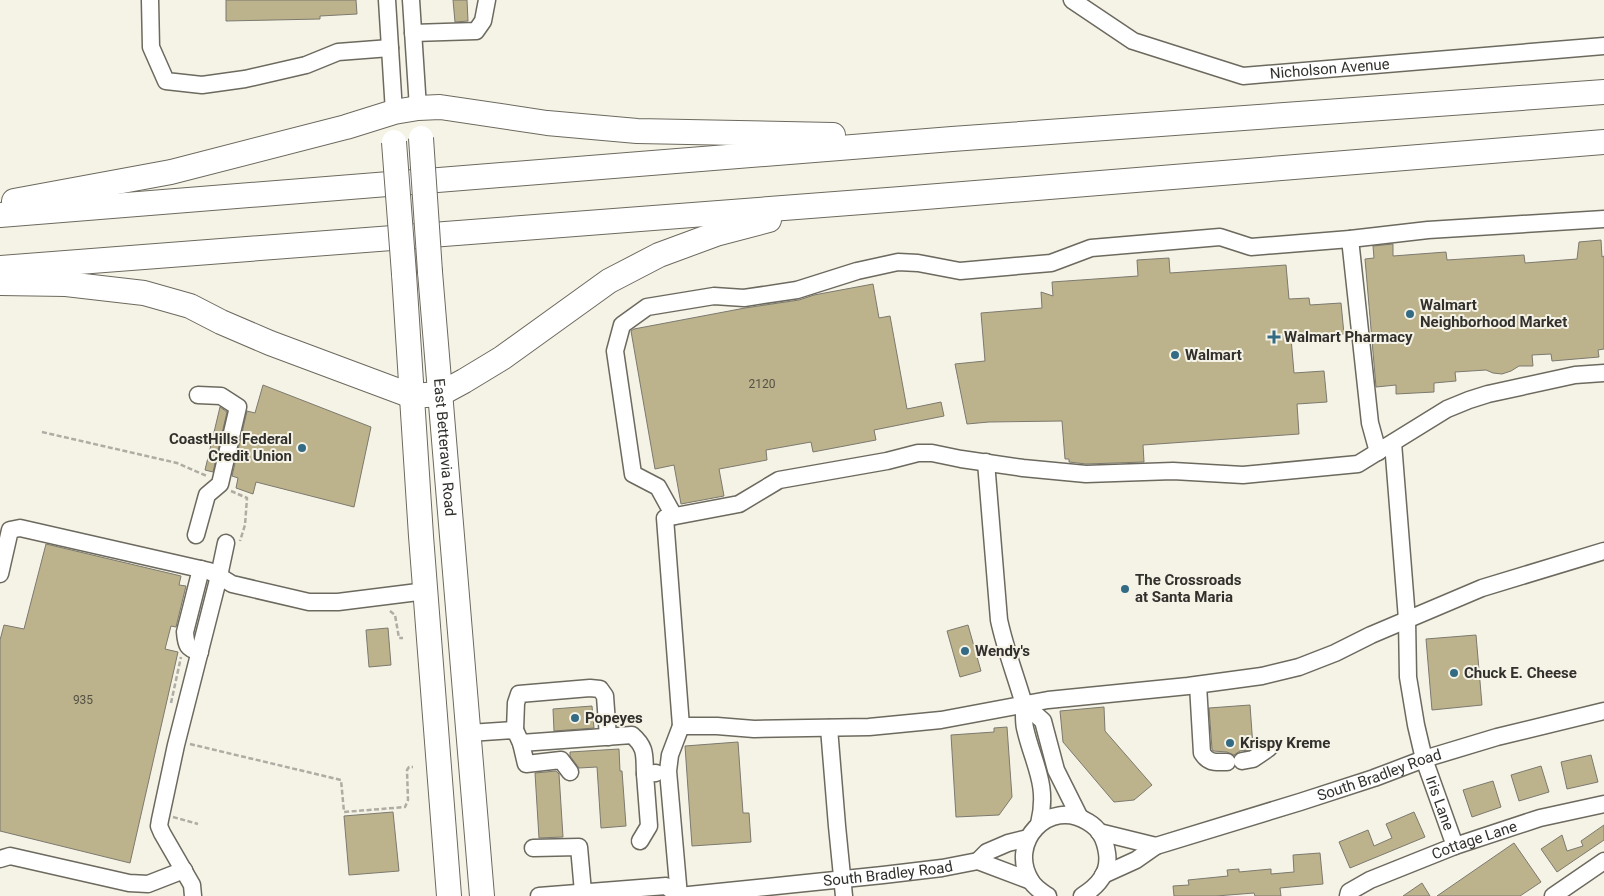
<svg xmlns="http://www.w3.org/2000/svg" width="1604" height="896" font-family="Roboto,sans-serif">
<rect width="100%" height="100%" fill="#f5f2e6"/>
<!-- building -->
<path fill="#bcb38d" stroke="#7c796e" d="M226,0h130l1,14 -37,2v3l-94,2z
M453,0h14l1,21 -13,1z
M1601,240l1,17 2,-1v93l-6,1 1,7 -47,4 -1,-7 -19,1 1,11h-14l-8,5 -9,3 -9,-1 -7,-3 -31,2 1,9 -22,2v9l-38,2v-9l-20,2 -11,-128 9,-1 -1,-12 20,-2v12l53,-4 1,8 77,-5 1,8 52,-4 2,-17z
M1169,258l1,15 116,-8 3,34 20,-1 1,7 31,-2 3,31 -53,4 3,35 30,-2 3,31 -30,2 2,30 -156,11 1,17 -58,2 -17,-2v-3h-4l-3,-38 -73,1 -22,2 -12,-60 30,-3 -4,-48 61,-5 -1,-16 12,4 -1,-14 86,-6 -1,-16z
M873,284l6,34 11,-2 17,93 34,-7 3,14 -70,14 2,10 -63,12 -2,-10 -45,8 1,10 -48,9 5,27 -43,8 -7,-39 -19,4 -24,-138 3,-2 111,-21 54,-8 15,-5z
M263,385l108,42 -17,80 -98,-25 -3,12 -17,-6 2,-10 -6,-2 15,-65 8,2z
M220,407l7,5 -14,60 -8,-2z
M46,544l135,32 -2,9 7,1 -10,41 -5,-1 -6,23 13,3 -48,211 -130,-32v-191l4,-15 20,4z
M968,625l13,46 -21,6 -13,-46z
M388,628l3,37 -22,2 -3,-37z
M1476,635l6,70 -50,5 -6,-71z
M1250,705l3,42 -4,3 -9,1 -6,4 -7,-3 -14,-1 -1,-2 -3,-41z
M592,706l2,22 -40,3 -1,-22z
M1104,707l1,24 47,54 -18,15 -20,2 -51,-60 -3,-31z
M1007,727l5,70 -13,18 -43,2 -5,-82 43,-3v-4z
M738,742l5,71h6l2,29 -59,4 -7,-100z
M619,749l1,22h2l4,55 -25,2 -4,-61 -18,1 -9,-12v-4z
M1591,755l7,27 -31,7 -6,-27z
M1541,766l8,26 -30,9 -8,-26z
M556,771l3,3 4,63 -24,1 -4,-65z
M1493,781l8,26 -29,10 -9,-27z
M393,812l6,59 -50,4 -5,-59z
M1414,812l11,25 -75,31 -11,-26 29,-12 6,16 18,-8 -6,-14z
M1604,825v15l-47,32 -16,-23 21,-14 5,16 16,-5 -2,-5z
M1514,843l27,39 -21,14h-83z
M1320,853l3,31 -43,4 1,8h-26l-1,-3 -38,3h-42l-1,-10 16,-1 -1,-5 40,-4 -1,-6 12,-1v3l32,-3v5l23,-2 -1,-17z
M1422,883l8,13h-27z"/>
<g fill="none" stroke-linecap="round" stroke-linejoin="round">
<defs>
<g id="minor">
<path d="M150,0l1,47 15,34 36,4 43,-6 61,-14 32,-13 52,-4"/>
<path d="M387,0l7,112"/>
<path d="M411,0l7,108"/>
<path id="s1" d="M1072,0l61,41 110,35 361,-30"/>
<path d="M413,33l63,-2 7,-10 4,-21"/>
<path d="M1350,239l20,184 8,29"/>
<path d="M1604,373l-29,2 -87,19 -19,6 -22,9 -89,55 -115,11 -70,-4 -87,3 -63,-6 -62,-9 -29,-6h-14l-31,8 -108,19 -40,24 -74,14 16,208h36l37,3 115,-2 72,-7 107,-20 140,-14 74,-10 37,-9 36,-14 36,-18 111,-47 122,-37"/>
<path id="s2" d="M1393,443l14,176 1,58 8,48 8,34 31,87"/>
<path d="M986,462l13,158c6,28 16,54 24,81 2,9 0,18 2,27 8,36 24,56 14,96"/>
<path d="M674,516l-16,-29 -25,-13 -18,-123 7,-26 25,-18 67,-11 30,2 53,-8 60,-19 41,-9 20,1 42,8 91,-8 40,-15 129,-11 31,10 99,-8 78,-9 176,-11"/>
<path d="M196,535l11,-40 13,-11 18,-77 -17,-11 -23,-1"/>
<path d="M0,574l10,-44 10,-2 189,43 10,5 7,-33"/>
<path d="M200,652c-13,-3 -14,-7 -15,-20l16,-63"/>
<path d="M1198,685l4,68c7,11 14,9 25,9"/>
<path d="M1024,704l19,17 13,49 23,46"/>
<path d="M829,728l8,98 7,70"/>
<path d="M515,730l1,-27 3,-9 71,-6 10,1 5,7 3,41"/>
<path d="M469,733l46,-3 6,13 5,21 35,-4 9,12"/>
<path d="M521,743l111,-8c15,13 12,21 13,39"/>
<path d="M1242,761l11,-2 16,-11"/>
<path d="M1099,832l57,14"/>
<path d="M640,841l9,-15 -4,-52 11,-1"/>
<path d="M533,848l46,-1 4,45"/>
<path d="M0,859l10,-3 119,27 19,1 36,-14"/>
<path d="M978,861l9,-9 21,-9 20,-5"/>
<path id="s3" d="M1103,875l33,-15 20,-14 144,-44 74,-24 50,-19 73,-22 107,-26"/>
<path d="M193,896l-1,-11 -30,-52 -3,-7 1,-6 16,-75 43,-169 13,8 77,18h29l88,-11"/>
<path id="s4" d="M539,896l127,-10 13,10 204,-21 59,-7 36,-7 53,20"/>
<path d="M679,896l-11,-125 2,-16 11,-29"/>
<path d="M1048,896c-6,-4 -13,-8 -17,-15 -24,-38 18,-84 57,-59 12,7 17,17 19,31 3,20 -9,33 -25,43"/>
<path id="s5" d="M1348,896l1,-4 21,-12 85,-34 85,-28 64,-14"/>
<path d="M1553,896l51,-35"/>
</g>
<g id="highway">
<path d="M14,201l157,-29 175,-45 48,-15 24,-4 22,-1 107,16 90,8 196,4"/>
<path d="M0,215l952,-76 652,-47"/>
<path d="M0,268l901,-69 703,-57"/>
<path id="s6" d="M430,272l52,624"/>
<path d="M404,274l17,262 28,360"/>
<path d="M0,283l66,1 78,9 46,13 31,16 49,21 142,53 28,-2 24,-13 38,-23 107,-77 50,-26 57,-21 53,-14"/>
</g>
</defs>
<!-- minor casing -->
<use href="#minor" stroke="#6c695e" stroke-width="19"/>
<!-- highway casing -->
<use href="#highway" stroke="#6c695e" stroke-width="26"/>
<!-- path -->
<path stroke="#afaca3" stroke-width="2.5" stroke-dasharray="5 2.5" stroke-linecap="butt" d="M42,432l135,31 30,13
M231,491l16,7 -2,27 -5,16
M390,611l5,4 4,23h4
M171,703l10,-46
M190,744l151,36 3,32 61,-5 3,-7 -1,-30 2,-3h4
M173,817l25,7"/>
<!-- minor -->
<use href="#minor" stroke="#fff" stroke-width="16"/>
<!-- highway -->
<use href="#highway" stroke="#fff" stroke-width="24"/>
<defs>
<path id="highway-bridge" d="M421,138l9,134
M394,142l10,132"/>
</defs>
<!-- highway-bridge casing -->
<use href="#highway-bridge" stroke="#6c695e" stroke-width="26" stroke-linecap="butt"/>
<!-- highway-bridge -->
<use href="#highway-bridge" stroke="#fff" stroke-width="24"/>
</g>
<!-- markers -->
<g fill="#336b85" stroke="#f5f2e6" stroke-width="2">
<circle cx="1410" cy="314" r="5"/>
<path d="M1271.5 329.5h5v5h5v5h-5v5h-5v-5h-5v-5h5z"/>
<circle cx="1175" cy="355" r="5"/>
<circle cx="302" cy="448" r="5"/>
<circle cx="1125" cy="589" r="5"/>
<circle cx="965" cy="651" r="5"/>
<circle cx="1454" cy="673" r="5"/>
<circle cx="575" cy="718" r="5"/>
<circle cx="1230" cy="743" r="5"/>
</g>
<g text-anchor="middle" stroke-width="4" stroke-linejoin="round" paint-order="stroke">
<!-- number labels -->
<g font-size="12" fill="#545144">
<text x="762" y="388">2120</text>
<text x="83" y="704">935</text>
</g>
<!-- street labels -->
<g font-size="15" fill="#31302c" stroke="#f5f2e6">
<text dy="5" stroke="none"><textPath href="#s1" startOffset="276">Nicholson Avenue</textPath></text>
<text dy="5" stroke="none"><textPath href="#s6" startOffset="176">East Betteravia Road</textPath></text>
<text dy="5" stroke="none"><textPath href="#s3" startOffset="295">South Bradley Road</textPath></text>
<text dy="5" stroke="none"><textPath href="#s2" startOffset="365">Iris Lane</textPath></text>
<text dy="5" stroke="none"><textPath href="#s5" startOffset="140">Cottage Lane</textPath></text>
<text dy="5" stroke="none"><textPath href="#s4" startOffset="354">South Bradley Road</textPath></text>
</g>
<!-- poi labels -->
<g font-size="15" font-weight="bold" fill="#31302c" stroke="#f5f2e6" text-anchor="start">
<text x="1420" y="310">Walmart<tspan x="1420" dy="17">Neighborhood Market</tspan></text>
<text x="1284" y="342">Walmart Pharmacy</text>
<text x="1185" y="360">Walmart</text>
<text x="292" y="444" text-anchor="end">CoastHills Federal<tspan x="292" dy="17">Credit Union</tspan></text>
<text x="1135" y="585">The Crossroads<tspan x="1135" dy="17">at Santa Maria</tspan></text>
<text x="975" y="656">Wendy's</text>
<text x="1464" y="678">Chuck E. Cheese</text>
<text x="585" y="723">Popeyes</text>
<text x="1240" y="748">Krispy Kreme</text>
</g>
</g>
</svg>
